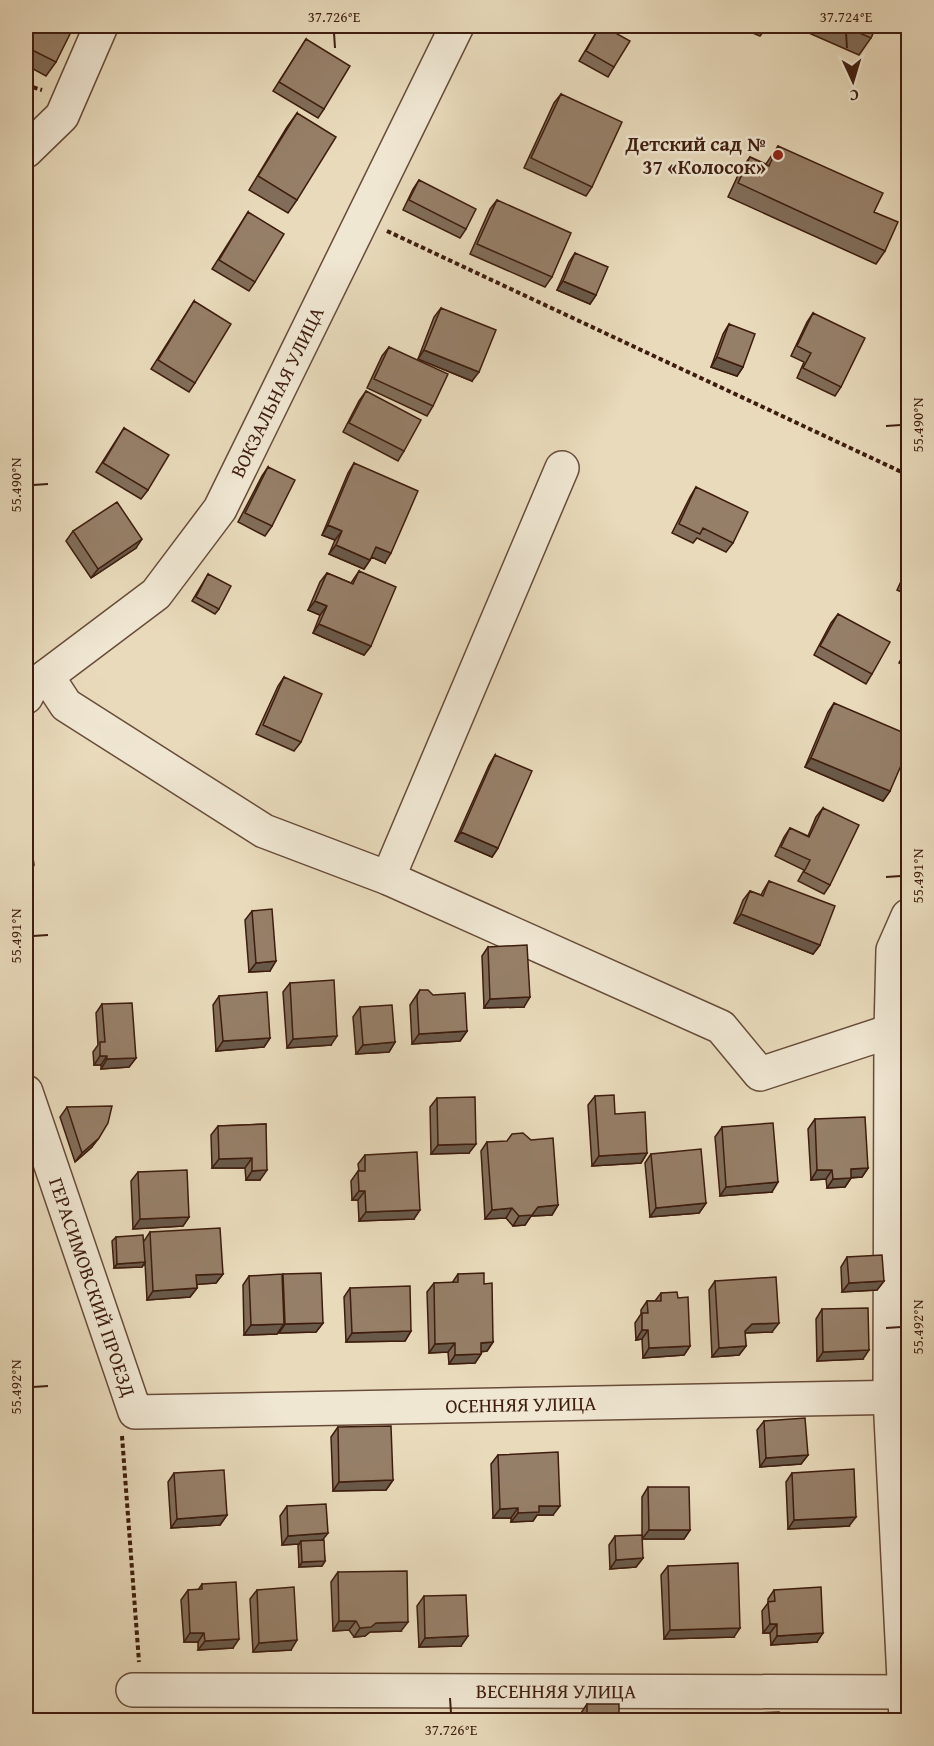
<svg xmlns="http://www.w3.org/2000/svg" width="934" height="1746" font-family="'Gentium Book Plus',serif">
<rect width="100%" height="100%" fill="#e8dabb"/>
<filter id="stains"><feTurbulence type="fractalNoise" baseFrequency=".00333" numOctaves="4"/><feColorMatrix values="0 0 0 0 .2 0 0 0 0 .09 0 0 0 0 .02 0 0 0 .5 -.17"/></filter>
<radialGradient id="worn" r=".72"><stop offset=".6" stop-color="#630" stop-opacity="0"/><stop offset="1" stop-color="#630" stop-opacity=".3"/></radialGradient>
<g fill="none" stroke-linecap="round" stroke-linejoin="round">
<defs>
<g id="minor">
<path d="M457,26l-237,483 -64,85 -109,82 19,29 198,126 124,47 333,149 39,47 131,-43 17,-3"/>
<path d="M26,151l36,-35 39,-90"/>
<path d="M26,697l5,-10 16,-11"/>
<path d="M388,878l174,-410"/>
<path id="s1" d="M26,1092l109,320 773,-15"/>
<path id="s2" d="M133,1690l775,2"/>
<path d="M906,1720l-16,-323 1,-366 2,-81 15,-34"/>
</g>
</defs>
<!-- minor casing -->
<use href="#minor" stroke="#684c39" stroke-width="36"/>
<!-- path -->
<path stroke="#3e1d0e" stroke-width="4" stroke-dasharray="4.5 3" stroke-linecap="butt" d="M26,85l16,5
M387,231l521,244
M122,1436l17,226"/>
<!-- minor -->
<use href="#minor" stroke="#f0e7d3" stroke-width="33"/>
</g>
<!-- wall -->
<path fill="#816d59" stroke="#3e1d0e" stroke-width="1.5" d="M26,26l30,36 -10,14 -20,-11z
M600,26l14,41 -6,10 -29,-16z
M736,26h32l-8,10z
M793,26h83l-5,12 -12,17z
M306,39l18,70 -6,9 -45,-27z
M561,94l31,93 -6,9 -62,-28 30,-65z
M297,113v87l-9,13 -39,-23 38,-63z
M778,146l96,66 11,39 -9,13 -148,-67 12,-26 10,-14 16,7z
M419,180l47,49 -6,9 -57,-28 10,-21z
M497,200l55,77 -7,10 -75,-33 20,-45z
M248,212l7,70 -6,9 -37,-22z
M575,253l21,42 -6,9 -33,-14 12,-28z
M194,301l1,82 -6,9 -38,-23z
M441,308l31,73 -54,-22 16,-42z
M813,313l28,74 -6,9 -38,-18 7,-16 -13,-6 16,-34z
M729,324l14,43 -6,9 -26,-9 12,-33z
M389,347l44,59 -6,10 -60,-28 15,-32z
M366,391l38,60 -6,10 -55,-29 16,-31z
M124,428l24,62 -7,9 -45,-27z
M354,463l31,100 -13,-6 -8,12 -35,-15 6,-14 -13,-5 26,-62z
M268,467l4,59 -7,10 -27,-14 24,-46z
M696,487l37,56 -7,9 -29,-14 -4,5 -21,-10 18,-36z
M73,531l63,17 -45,30 -25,-37z
M909,564v31l-12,-5z
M359,571l12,75 -7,9 -51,-22 7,-18 -12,-5 12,-28 7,-9 24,10z
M208,574l11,35 -4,5 -23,-13z
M838,614l34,60 -6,10 -52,-29 17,-32z
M909,644v24l-10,-5z
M284,677l17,65 -7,9 -38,-17 22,-48z
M834,703l56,88 -7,10 -78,-34 23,-55z
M495,755l3,93 -6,9 -37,-16 34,-76z
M823,808l7,77 -6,9 -26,-13 6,-11 -29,-14 9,-19 6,-9 18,8 8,-19z
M769,881l51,64 -7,9 -79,-31 9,-23 7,-9 11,4 2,-4z
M252,911l18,60 -21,1 -4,-52z
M488,947l36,60 -40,1 -2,-52z
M290,983l41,62 -44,3 -4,-56z
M420,990l47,41 -7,10 -48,3 -2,-39z
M219,996l51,42 -6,9 -48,4 -3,-46z
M102,1004l34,54 -7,9 -28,2v-4h-7l-1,-13 5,-7 -2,-32z
M360,1007l35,35 -6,10 -33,2 -3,-37z
M595,1096l20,18 32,39 -6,10 -49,3 -4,-61z
M437,1098l32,55 -38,1 -1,-47z
M67,1107l25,40 -17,15 -15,-45z
M815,1119l53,49 -6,9 -11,1 -6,9 -18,1 -1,-9 -15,1 -3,-51z
M266,1124l-6,56h-14l-1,-12h-33l-1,-33 7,-9z
M722,1127l50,65 -52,4 -5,-59z
M487,1142l71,63 -6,10 -21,1 -6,9 -12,1 -7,-8 -21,1 -4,-68z
M651,1154l55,49 -7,10 -49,4 -5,-54z
M365,1155l49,64 -55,2 -1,-21h-6l-1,-19 7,-10h1l-1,-7z
M138,1172l51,45 -6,9 -50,3 -2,-48z
M150,1232l73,42 -7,9 -19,1v4l-7,9 -43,3 -2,-37 -3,4 -28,1 -2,-27 4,-4 28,4z
M847,1257l37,24 -7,9 -35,2 -1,-25z
M283,1274l40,49 -7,9 -37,1v-1l-2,2 -33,1 -1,-50 6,-9h33z
M458,1274l26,10 9,58 -6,9 -6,1v2l-6,9 -26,1 -1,-12 -19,1 -2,-61 7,-9h18z
M715,1281l57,51 -27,1 1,13 -7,9 -27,2 -3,-67z
M350,1288l61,43 -6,10 -59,1 -2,-45z
M661,1293l17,5 12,48 -6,9 -41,3 -1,-19 -6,1 -1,-17 6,-9v-4l6,-9h8z
M822,1309l41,50 -46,2 -1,-42z
M764,1421l44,34 -7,9 -41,3 -3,-37z
M338,1427l55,53 -7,10 -53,1 -2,-54z
M498,1455l55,60h-16l-4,6 -22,1v-4h-18l-2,-54z
M174,1473l53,42 -7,10 -49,3 -3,-46z
M792,1473l57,53 -61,3 -2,-47z
M648,1487l42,43 -6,9h-42v-42z
M287,1506l36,34 2,21 -3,5 -23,1 -1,-21 1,-2 -17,1 -2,-29z
M615,1536l28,22 -7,9 -26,2 -1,-24z
M668,1566l66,71 -70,2 -3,-64z
M338,1572l63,59 -31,1 -5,4 -11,1 -5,-7 -16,1 -2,-49z
M202,1584l31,64 -35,2v-8h-14l-3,-42 7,-10h10z
M257,1590l34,60 -38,2 -3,-53z
M774,1590l43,52 -46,3 -1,-12h-7l-1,-22 6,-8v-4z
M424,1596l37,50 -42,1 -2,-41z
M587,1704l32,16h-38v-7z"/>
<!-- shaded-wall -->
<path fill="#695949" stroke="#3e1d0e" stroke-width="1.5" d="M563,281l33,14 -6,9 -33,-14z
M424,350l55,22 -7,9 -54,-22z
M717,357l26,10 -6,9 -26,-9z
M328,525l14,6 -7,9 -13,-5z
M142,539l-6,9 -45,30 7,-9z
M336,545l34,15 -6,9 -35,-15z
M376,547l15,6 -6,10 -16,-7z
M315,601l12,5 -7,9 -12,-5z
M319,624l52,22 -7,9 -51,-22z
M811,758l79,33 -7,10 -78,-34z
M461,832l37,16 -6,9 -37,-16z
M741,914l79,31 -7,9 -79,-31z
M276,961l-6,10 -21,1 7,-9z
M530,997l-6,10 -40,1 6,-9z
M467,1031l-7,10 -48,3 7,-10z
M337,1036l-6,9 -44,3 6,-9z
M270,1038l-6,9 -48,4 7,-10z
M395,1042l-6,10 -33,2 7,-9z
M100,1056h7l-6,9h-7z
M136,1058l-7,9 -28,2 6,-10z
M99,1138l-7,9 -17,15 7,-9z
M476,1144l-7,9 -38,1 7,-9z
M647,1153l-6,10 -49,3 7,-10z
M252,1158l-7,10h-33l7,-9z
M868,1168l-6,9 -17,1 6,-9z
M267,1170l-7,10h-14l6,-9z
M817,1170h15l-6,9 -15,1z
M851,1178l-6,9 -18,1 6,-9z
M778,1182l-6,10 -52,4 6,-9z
M359,1191h6l-7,9h-6z
M706,1203l-7,10 -49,4 6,-9z
M558,1205l-6,10 -21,1 -6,9 -12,1 6,-10 19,-9z
M512,1208l-6,10 -21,1 7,-9z
M420,1210l-6,9 -55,2 7,-9z
M189,1217l-6,9 -50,3 7,-10z
M145,1262l-3,5 -28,1 3,-4z
M223,1274l-7,9 -26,2 6,-10z
M884,1281l-7,9 -35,2 7,-9z
M197,1288l-7,9 -43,3 6,-9z
M323,1323l-7,9 -37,1 6,-9z
M779,1323l-7,9 -27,1v-2l7,-7z
M284,1324l-7,10 -33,1 7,-10z
M642,1330h6l-6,9 -6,1z
M411,1331l-6,10 -59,1 6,-9z
M493,1342l-6,9 -13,1 7,-9z
M455,1343l-7,9 -19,1 6,-9z
M690,1346l-6,9 -41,3 6,-10z
M746,1346l-7,9 -27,2 7,-9z
M869,1350l-6,9 -46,2 6,-9z
M481,1354l-6,9 -26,1 6,-9z
M808,1455l-7,9 -41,3 6,-9z
M393,1480l-7,10 -53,1 6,-9z
M539,1506h21l-7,9h-16l-4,6 -22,1 7,-9z
M518,1508l-7,10h-18l7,-9z
M227,1515l-7,10 -49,3 6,-9z
M856,1517l-7,9 -61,3 6,-9z
M649,1530h41l-6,9h-42z
M328,1533l-7,9 -20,-1 -2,3 -17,1 6,-9z
M643,1558l-7,9 -26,2 6,-9z
M325,1561l-3,5 -23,1 3,-5z
M339,1621h17l-7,9 -16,1z
M408,1622l-7,9 -31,1 -5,4 -11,1 6,-9 16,-5z
M770,1624h7l-7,9h-7z
M740,1628l-6,9 -70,2 6,-9z
M190,1633h14l-6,9h-14z
M823,1633l-6,9 -46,3 6,-9z
M468,1636l-7,10 -42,1 6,-9z
M239,1639l-6,9 -35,2 7,-9z
M297,1640l-6,10 -38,2 6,-9z"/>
<!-- building -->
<path fill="#967f68" stroke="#3e1d0e" stroke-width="1.5" d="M26,26h48l-18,36 -30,-15z
M600,26h3l27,15 -16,26 -28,-16z
M843,26h33l-5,12z
M306,39l44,27 -26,43 -45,-27z
M561,94l61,28 -30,65 -61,-29z
M297,113l39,24 -39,63 -39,-24z
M778,146l105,47 -9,19 24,10 -13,29 -147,-68 12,-26 19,9z
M419,180l57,29 -10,20 -57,-29z
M497,200l74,33 -19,44 -75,-33z
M248,212l36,22 -29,48 -36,-22z
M575,253l33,14 -12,28 -33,-14z
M194,301l37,23 -36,59 -37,-23z
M441,308l55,22 -17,42 -55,-22z
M813,313l52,25 -24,49 -38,-19 8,-15 -14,-7z
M729,324l26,10 -12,33 -26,-10z
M389,347l59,27 -15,32 -59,-27z
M366,391l55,29 -17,31 -55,-28z
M124,428l45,27 -21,35 -45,-27z
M354,463l64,28 -27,62 -15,-6 -6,13 -34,-15 6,-14 -14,-6z
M268,467l27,13 -23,46 -27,-13z
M696,487l52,25 -15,31 -30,-15 -3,6 -21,-10z
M117,502l25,37 -44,30 -25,-38z
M909,569v14l-6,-2z
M359,571l37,16 -25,59 -52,-22 8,-18 -12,-5 12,-28 26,11z
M208,574l23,12 -12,23 -23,-12z
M838,614l52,28 -18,32 -52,-28z
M909,647v9l-4,-2z
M284,677l38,17 -21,48 -38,-17z
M834,703l75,32v12l-19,44 -79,-33z
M495,755l37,16 -34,77 -37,-16z
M823,808l36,17 -29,60 -26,-13 6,-12 -29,-13 9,-19 19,9z
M26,851l7,7 1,7 -3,8 -5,3z
M769,881l66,25 -15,39 -79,-31 9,-23 13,5z
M272,909l4,52 -20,2 -4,-52z
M527,945l3,52 -40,2 -2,-52z
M334,980l3,56 -44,3 -3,-56z
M420,990h8l5,5 32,-2 2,38 -48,3 -2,-38z
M267,992l3,46 -47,3 -4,-45z
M132,1003l4,55 -29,1v-3h-7v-14h5l-3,-38z
M392,1005l3,37 -32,3 -3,-38z
M614,1095l1,19 30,-2 2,41 -48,3 -4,-60z
M475,1097l1,47 -38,1 -1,-47z
M112,1106l-4,17 -9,15 -17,15 -15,-46z
M865,1117l3,51 -17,1v9l-18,1 -1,-9h-15l-2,-51z
M773,1123l5,59 -52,5 -4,-60z
M266,1124l1,46 -15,1v-13l-33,1 -1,-33z
M523,1133l8,7 22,-2 5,67 -20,2 -6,8 -13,1 -7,-8 -20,2 -5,-68 20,-1 5,-7z
M701,1149l5,54 -50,5 -5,-54z
M417,1152l3,58 -54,2 -1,-21h-6l-1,-20h7v-16z
M187,1170l2,47 -49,2 -2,-47z
M220,1228l3,46 -27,1 1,13 -44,3 -3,-59z
M143,1235l2,27 -28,2 -1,-27z
M882,1255l2,26 -35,2 -2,-26z
M321,1273l2,50 -38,1 -2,-50z
M484,1273v11l8,-1 1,59 -12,1v11l-26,1v-12l-20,1 -1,-61 24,-1v-8z
M282,1274l2,50 -33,1 -2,-49z
M776,1277l3,46 -27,1 -7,7 1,15 -27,2 -4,-67z
M410,1286l1,45 -59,2 -2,-45z
M677,1292l1,6 10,-1 2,49 -41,2 -1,-18h-6v-17h6l-1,-12h14v-8z
M868,1308l1,42 -46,2 -1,-43z
M805,1418l3,37 -42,3 -2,-37z
M391,1426l2,54 -54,2 -1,-55z
M558,1452l2,54h-21v6l-21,1v-5l-18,1 -2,-54z
M854,1469l2,48 -62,3 -2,-47z
M224,1470l3,45 -50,4 -3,-46z
M648,1487h41l1,43h-41z
M326,1504l2,29 -40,3 -1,-30z
M642,1535l1,23 -27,2 -1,-24z
M324,1540l1,21 -23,1 -1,-21z
M738,1563l2,65 -70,2 -2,-64z
M407,1571l1,51 -32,1 -5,4 -11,1 -4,-7h-17l-1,-49z
M236,1582l3,57 -34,2 -1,-8h-14l-2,-43 14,-1v-5z
M294,1587l3,53 -38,3 -2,-53z
M821,1587l2,46 -46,3v-12h-7l-2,-22 7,-1 -1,-11z
M466,1595l2,41 -43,2 -1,-42z
M587,1704h32v16h-32z
M779,1712v8h-44v-6z
M275,1714l1,6h-19v-4z
M241,1715v5h-25l-1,-3z"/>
<!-- ticks -->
<path fill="none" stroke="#3e1d0e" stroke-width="2" d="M334,33l1,15M846,33l1,15M886,426l15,-1M33,485l15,-1M886,877l15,-1M33,936l15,-1M886,1328l15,-1M33,1387l15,-1M450,1698l1,15"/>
<!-- markers -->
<circle fill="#8f2418" stroke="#f0e7d3" stroke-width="2" cx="778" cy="155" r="6"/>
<g text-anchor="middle" stroke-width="5" stroke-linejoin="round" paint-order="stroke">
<!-- poi labels -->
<g font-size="20" font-weight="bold" fill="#3e1d0e" stroke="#f0e7d3" text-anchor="end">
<text x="766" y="151">Детский сад №<tspan x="766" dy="23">37 «Колосок»</tspan></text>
</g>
<!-- street labels -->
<g font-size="20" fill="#3e1d0e" stroke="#f0e7d3">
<text transform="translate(277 392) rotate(-64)" y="7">ВОКЗАЛЬНАЯ УЛИЦА</text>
<text dy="7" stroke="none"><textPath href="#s1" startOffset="206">ГЕРАСИМОВСКИЙ ПРОЕЗД</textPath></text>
<text dy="7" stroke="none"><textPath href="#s1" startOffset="724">ОСЕННЯЯ УЛИЦА</textPath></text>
<text dy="7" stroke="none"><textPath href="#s2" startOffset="423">ВЕСЕННЯЯ УЛИЦА</textPath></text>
</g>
</g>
<!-- margin -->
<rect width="934" height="1746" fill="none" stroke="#e8dabb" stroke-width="66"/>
<!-- north arrow -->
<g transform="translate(853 81) rotate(176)" stroke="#f0e7d3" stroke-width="4.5" paint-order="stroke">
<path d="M0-4.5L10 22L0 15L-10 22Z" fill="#3e1d0e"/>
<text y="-9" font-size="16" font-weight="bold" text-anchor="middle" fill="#3e1d0e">С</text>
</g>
<rect x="33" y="33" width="868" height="1680" fill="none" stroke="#3e1d0e" stroke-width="2"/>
<g font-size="15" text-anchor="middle" fill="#3e1d0e">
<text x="334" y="22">37.726°E</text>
<text x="846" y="22">37.724°E</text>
<text transform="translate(918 425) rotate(-90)" y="5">55.490°N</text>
<text transform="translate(16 485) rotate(-90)" y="5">55.490°N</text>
<text transform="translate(918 876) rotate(-90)" y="5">55.491°N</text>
<text transform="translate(16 936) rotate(-90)" y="5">55.491°N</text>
<text transform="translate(918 1327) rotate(-90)" y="5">55.492°N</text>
<text transform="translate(16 1387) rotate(-90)" y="5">55.492°N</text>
<text x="451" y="1735">37.726°E</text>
</g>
<rect width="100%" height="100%" filter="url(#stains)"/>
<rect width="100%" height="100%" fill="url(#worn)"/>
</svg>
